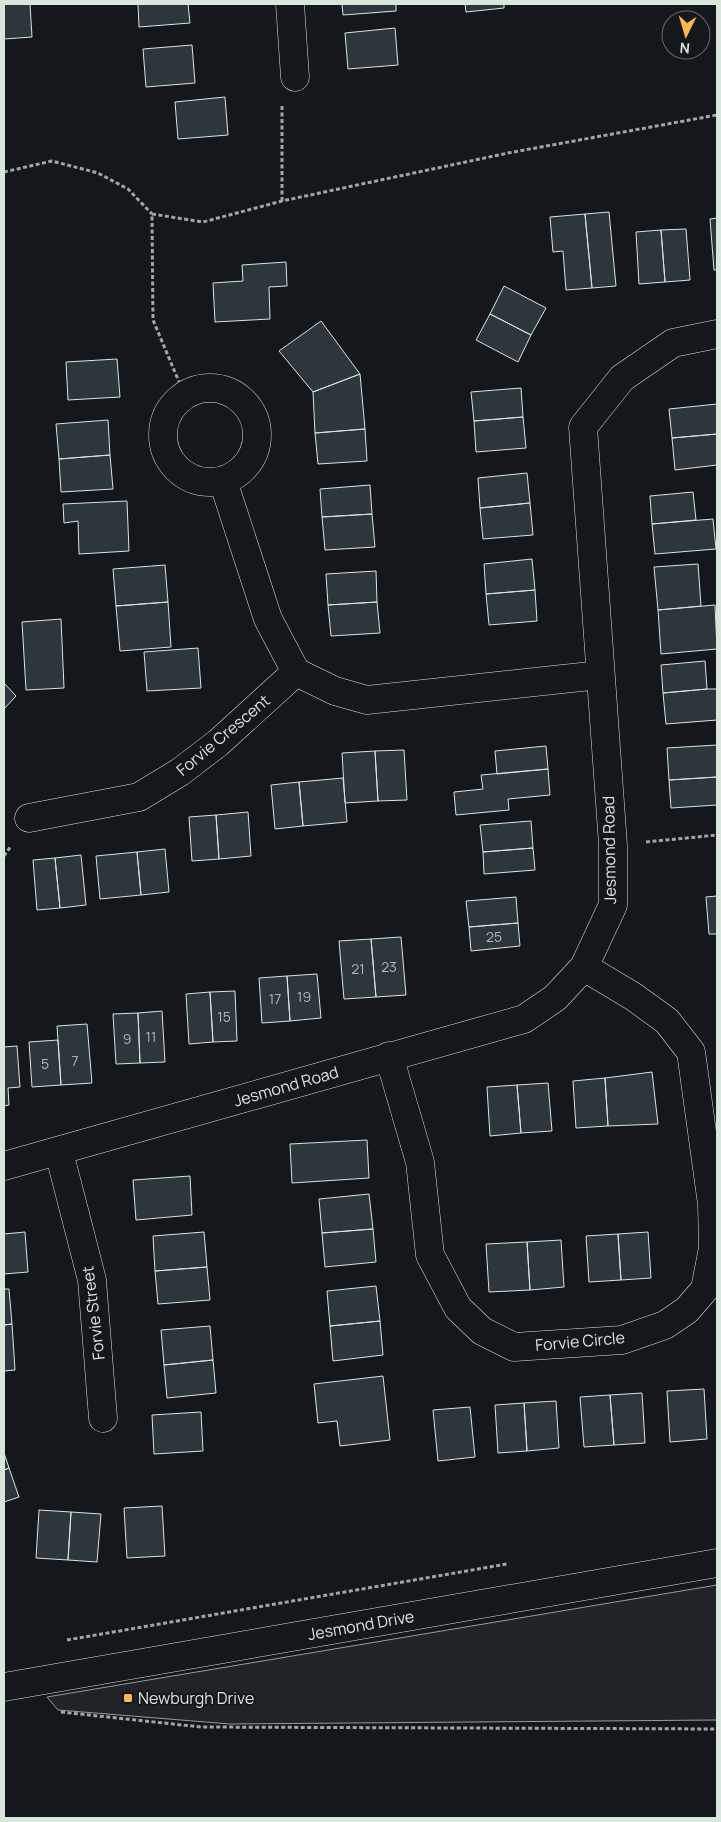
<svg xmlns="http://www.w3.org/2000/svg" width="721" height="1822" font-family="Manrope,sans-serif">
<rect width="100%" height="100%" fill="#14181c"/>
<!-- green -->
<path fill="#202428" stroke="#939e99" d="M717,1585v135l-487,4 -172,-14 -11,-13z"/>
<!-- building -->
<path fill="#2c363c" stroke="#d8e6dc" d="M4,4h26l2,33 -28,2z
M138,4h50l2,19 -51,4z
M342,4h54v7l-53,4z
M465,4h39v4l-38,4z
M395,28l3,37 -50,4 -3,-36z
M192,45l3,38 -49,4 -3,-38z
M225,97l3,38 -50,4 -3,-37z
M609,212l7,74 -24,2 -7,-74z
M585,214l7,74 -26,2 -3,-39 -10,1 -3,-35z
M717,218v52h-3l-4,-51z
M686,229l4,51 -25,2 -4,-52z
M661,230l4,52 -26,2 -3,-52z
M286,262l1,24 -18,1 1,32 -55,3 -2,-39 30,-2 -1,-16z
M504,286l42,22 -15,27 -41,-21z
M490,314l41,21 -13,27 -42,-22z
M321,321l39,53 -47,18 -34,-41z
M117,359l3,38 -52,3 -2,-38z
M360,374l5,55 -50,4 -2,-41z
M521,388l2,29 -49,4 -3,-29z
M717,404v30l-45,4 -3,-29z
M523,417l3,31 -50,4 -2,-31z
M108,420l2,35 -51,4 -3,-35z
M365,429l2,32 -49,3 -3,-31z
M717,434v31l-42,5 -3,-32z
M110,455l3,34 -52,3 -2,-33z
M527,473l3,30 -50,5 -2,-30z
M370,485l2,29 -50,3 -2,-28z
M693,492l3,28 -44,4 -2,-28z
M127,501l2,50 -50,3 -1,-33 -14,2 -1,-19z
M530,503l3,32 -50,4 -3,-31z
M372,514l3,33 -50,3 -3,-33z
M713,519l3,30 -61,5 -3,-30z
M532,559l3,31 -49,4 -2,-30z
M698,564l3,42 -43,4 -4,-43z
M165,565l3,37 -52,4 -3,-37z
M376,571l1,31 -49,3 -2,-31z
M535,590l2,31 -48,4 -3,-31z
M168,602l3,45 -51,4 -4,-45z
M377,602l3,31 -49,3 -3,-31z
M715,605l2,44 -56,5 -3,-44z
M61,619l3,69 -38,2 -4,-68z
M198,648l3,40 -54,3 -3,-39z
M705,661l2,28 -44,4 -2,-28z
M4,683l12,13 -12,13z
M707,689h10v31l-51,4 -3,-31z
M717,745v32l-48,3 -2,-32z
M546,746l2,23 -51,5 -2,-23z
M404,750l3,50 -29,1 -3,-50z
M375,751l3,50 -33,2 -3,-50z
M548,769l2,26 -42,4 1,11 -53,5 -2,-23 29,-3 -2,-14z
M717,777v28l-46,3 -2,-28z
M343,778l4,44 -44,4 -4,-44z
M299,782l4,44 -28,3 -4,-44z
M248,812l3,44 -32,3 -3,-44z
M216,815l3,44 -27,2 -3,-44z
M531,821l2,27 -50,4 -3,-27z
M533,848l2,22 -51,4 -1,-22z
M165,849l4,43 -28,3 -4,-43z
M137,852l4,43 -41,4 -4,-43z
M81,855l5,50 -26,3 -5,-50z
M55,858l5,50 -23,2 -4,-50z
M717,896v38h-8l-3,-37z
M516,897l2,26 -49,4 -3,-26z
M518,923l2,23 -49,5 -2,-24z
M401,937l5,58 -30,2 -5,-58z
M371,939l5,58 -32,2 -5,-58z
M317,974l4,44 -31,3 -3,-45z
M287,976l3,45 -28,2 -3,-45z
M235,991l2,50 -24,1 -3,-50z
M210,992l3,50 -24,2 -3,-50z
M162,1011l3,51 -25,1 -2,-50z
M138,1013l2,50 -24,1 -3,-50z
M87,1024l5,59 -31,2 -4,-59z
M58,1040l3,45 -29,2 -3,-45z
M17,1046l3,41 -12,1 1,17 -5,1v-59z
M652,1072l6,52 -50,2 -3,-48z
M605,1078l3,48 -32,2 -3,-47z
M548,1083l4,48 -31,2 -4,-48z
M517,1085l4,48 -31,3 -3,-49z
M367,1140l2,38 -77,5 -2,-39z
M190,1176l2,39 -56,5 -3,-40z
M369,1194l4,35 -51,4 -3,-34z
M373,1229l3,33 -51,5 -3,-34z
M25,1232l3,40 -24,2v-40z
M204,1232l3,35 -52,4 -2,-35z
M648,1232l3,46 -30,2 -3,-46z
M618,1234l3,46 -32,2 -3,-46z
M561,1240l3,47 -34,3 -3,-48z
M527,1242l3,48 -41,2 -3,-48z
M207,1267l3,33 -52,4 -3,-33z
M376,1286l4,35 -50,5 -3,-35z
M4,1289h5l3,35 -8,1z
M380,1321l3,34 -50,6 -3,-35z
M12,1324l3,46 -11,1v-46z
M210,1326l3,34 -49,5 -3,-35z
M213,1360l3,33 -49,5 -3,-33z
M383,1376l7,64 -50,6 -3,-25 -19,2 -4,-39z
M704,1389l3,50 -37,3 -3,-51z
M642,1393l3,50 -31,2 -4,-50z
M610,1395l4,50 -30,2 -4,-50z
M556,1401l3,47 -32,3 -3,-48z
M524,1403l3,48 -29,2 -3,-48z
M470,1407l5,50 -37,4 -5,-51z
M201,1412l2,39 -49,3 -2,-39z
M4,1453l5,15 -5,2z
M9,1468l10,29 -15,5v-32z
M162,1506l3,50 -38,2 -3,-50z
M39,1510l32,2 -3,48 -32,-2z
M71,1512l30,2 -4,48 -29,-2z"/>
<g fill="none" stroke-linecap="round" stroke-linejoin="round">
<defs>
<path id="street" d="M290,4l5,73
M163 435a47 47 0 1 1 94 0a47 47 0 1 1-94 0Z
M223,481l45,138 28,53 39,19 32,9 233,-25
M29,818l110,-21 41,-25 38,-29 78,-71
M389,1056l31,106 10,93 28,53 24,23 32,16 108,-7 43,-15 22,-15 18,-21 8,-41 -1,-44 -21,-152 -24,-31 -33,-24 -50,-30
M59,1152l33,128 11,138
M4,1166l520,-147 31,-21 29,-31 29,-62v-60l-30,-418 39,-49 51,-35 44,-9"/>
<path id="secondary" d="M4,1687l713,-124"/>
</defs>
<!-- street casing -->
<use href="#street" stroke="#d8e6dc" stroke-width="29"/>
<!-- secondary casing -->
<use href="#secondary" stroke="#d8e6dc" stroke-width="29"/>
<!-- path -->
<path stroke="#9da8a2" stroke-width="3" stroke-dasharray="4 2.5" stroke-linecap="butt" d="M282,106v95
M4,172l48,-11 46,12 30,16 24,25
M185,396l-32,-76 -1,-106 51,8 79,-21 226,-48 209,-38
M646,842l71,-7
M4,856l7,-10
M67,1640l440,-76
M61,1712l140,15 516,2"/>
<!-- street -->
<use href="#street" stroke="#14181c" stroke-width="28"/>
<!-- secondary -->
<use href="#secondary" stroke="#14181c" stroke-width="28"/>
</g>
<!-- markers -->
<rect fill="#ffb74d" stroke="#14181c" stroke-width="2" x="123" y="1693" width="10" height="10" rx="2.5"/>
<g text-anchor="middle" stroke-width="4" stroke-linejoin="round" paint-order="stroke">
<!-- number labels -->
<g font-size="14" fill="#adbab4">
<text x="494" y="942">25</text>
<text x="389" y="972">23</text>
<text x="358" y="974">21</text>
<text x="304" y="1002">19</text>
<text x="275" y="1004">17</text>
<text x="224" y="1022">15</text>
<text x="151" y="1042">11</text>
<text x="127" y="1044">9</text>
<text x="75" y="1066">7</text>
<text x="45" y="1069">5</text>
</g>
<!-- street labels -->
<g font-size="16" fill="#d8e6dc" stroke="#14181c">
<text transform="translate(223 735) rotate(-40)" y="6">Forvie Crescent</text>
<text transform="translate(609 850) rotate(-91)" y="6">Jesmond Road</text>
<text transform="translate(286 1086) rotate(-16)" y="6">Jesmond Road</text>
<text transform="translate(93 1313) rotate(-97)" y="6">Forvie Street</text>
<text transform="translate(580 1341) rotate(-5)" y="6">Forvie Circle</text>
<text transform="translate(361 1625) rotate(-10)" y="6">Jesmond Drive</text>
</g>
<!-- poi labels -->
<g font-size="16" fill="#d8e6dc" stroke="#14181c" text-anchor="start">
<text x="138" y="1704">Newburgh Drive</text>
</g>
</g>
<!-- border -->
<rect width="721" height="1822" fill="none" stroke="#d8e6dc" stroke-width="10"/>
<!-- north arrow -->
<g transform="translate(686 35) rotate(185)"><circle r="24" fill="#14181c" stroke="#626a69"/>
<path d="M0-4L9 19L0 12L-9 19Z" fill="#ffb74d"/>
<text y="-8" font-size="14" font-weight="bold" text-anchor="middle" fill="#d8e6dc">N</text>
</g>
</svg>
